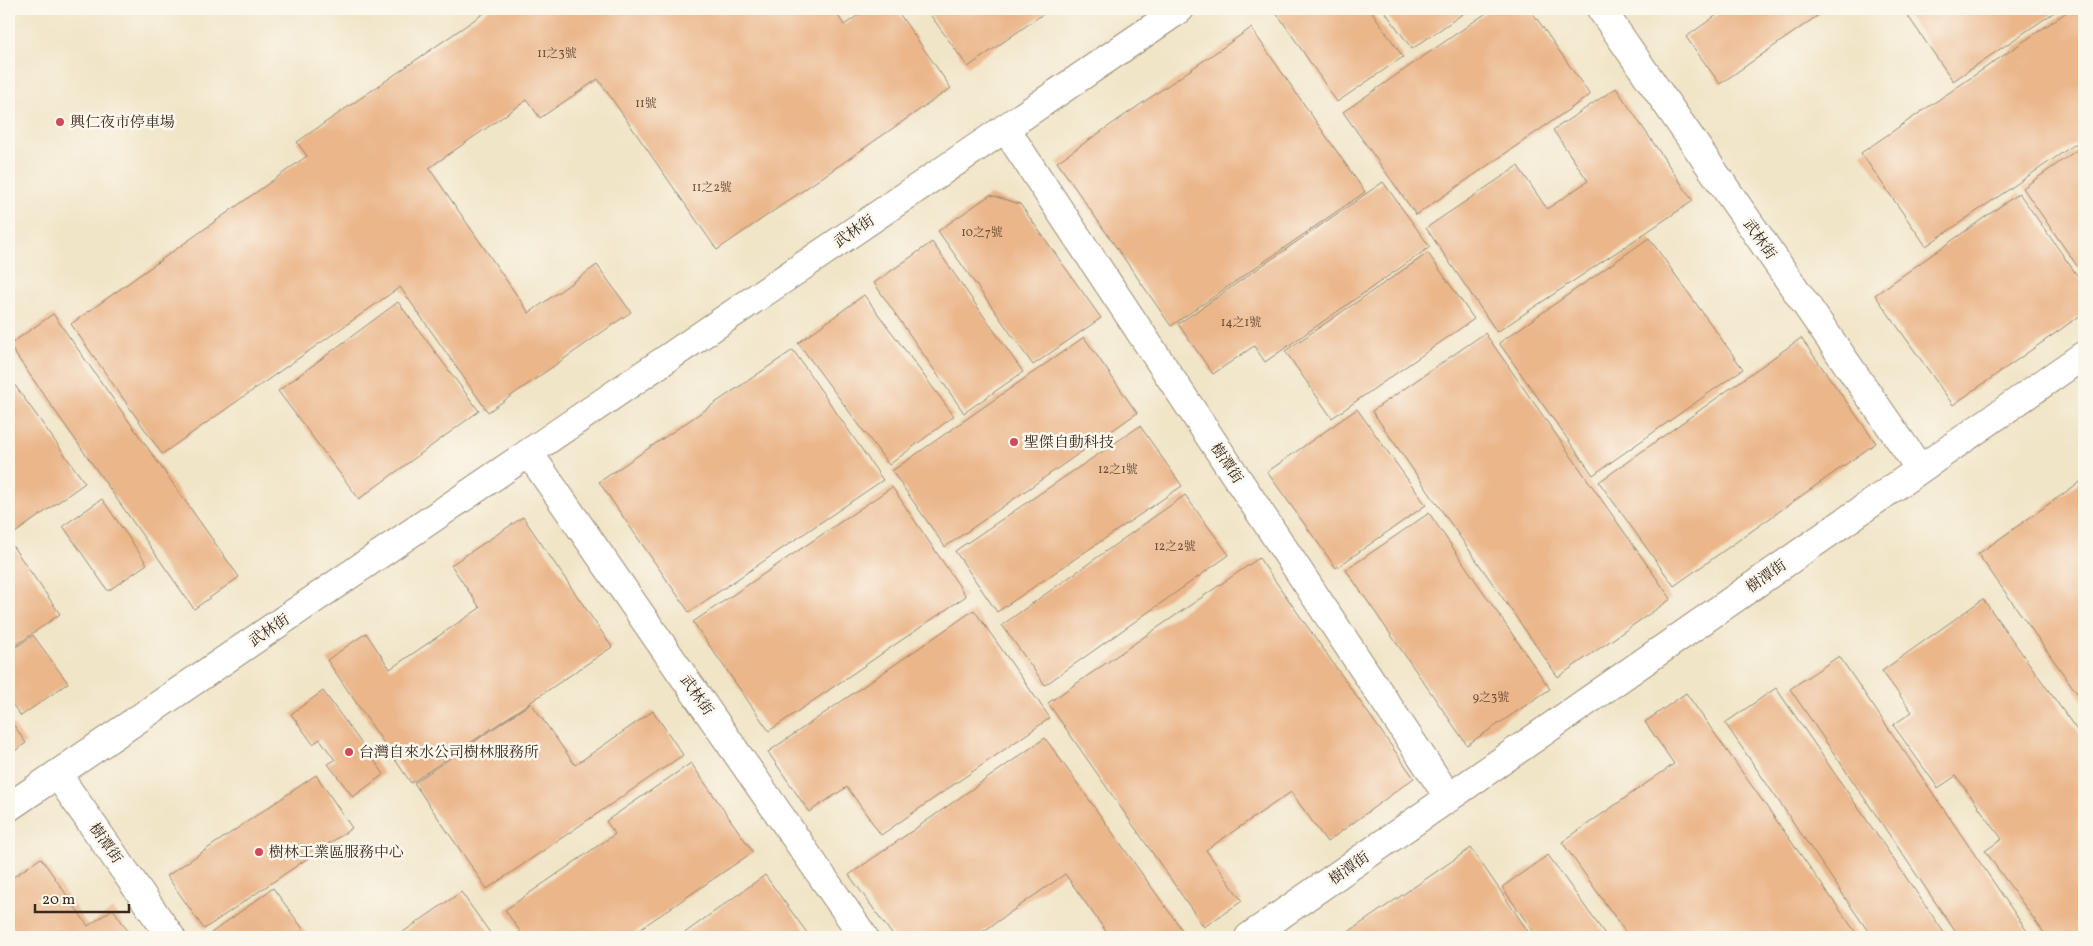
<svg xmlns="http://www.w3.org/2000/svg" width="2093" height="946" font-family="Vollkorn,'Noto Serif TC',serif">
<rect width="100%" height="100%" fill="#fbf7ec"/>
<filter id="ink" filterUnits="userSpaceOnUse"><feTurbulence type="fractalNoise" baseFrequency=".02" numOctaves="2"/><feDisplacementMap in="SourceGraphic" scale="10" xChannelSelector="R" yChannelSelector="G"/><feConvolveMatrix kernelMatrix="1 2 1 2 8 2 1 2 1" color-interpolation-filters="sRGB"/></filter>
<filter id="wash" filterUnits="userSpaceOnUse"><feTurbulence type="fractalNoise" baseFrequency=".0096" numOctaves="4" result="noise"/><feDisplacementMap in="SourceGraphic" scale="20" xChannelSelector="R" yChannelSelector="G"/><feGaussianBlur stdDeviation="1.12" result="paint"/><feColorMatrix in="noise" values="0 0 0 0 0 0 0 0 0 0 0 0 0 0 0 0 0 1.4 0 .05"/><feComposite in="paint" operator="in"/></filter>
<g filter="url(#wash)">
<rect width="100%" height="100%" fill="#f1e5c8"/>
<g id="blocks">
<!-- building -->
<path fill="#ebb68a" d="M490,9h344l10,16 23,-16h29l55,79 -234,162 -119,-171 -58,39 -13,-18 -98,68 100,145 68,-48 34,47 -143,100 -88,-125 -238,167 -91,-130 236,-168 -10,-14z
M926,9h124l-82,58z
M1274,9h96l33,48 -66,45z
M1383,9h87l-58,40z
M1492,9h38l60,86 -174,120 -73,-103z
M1725,9h102l-107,75 -34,-47z
M1903,9h156l-106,72z
M2071,9h13v129l-158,108 -65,-93z
M1251,28l114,164 -194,134 -114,-164z
M1616,88l77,113 -196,131 -71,-104 92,-62 29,43 41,-28 -35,-51z
M2084,145v131l-61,-88z
M1383,182l47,65 -165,115 -11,-16 -41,28 -35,-50z
M2019,193l65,92v28l-131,92 -78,-110z
M990,195l30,9 81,114 -68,47 -95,-134z
M1649,238l94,131 -150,106 -94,-132z
M932,242l91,130 -59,41 -90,-130z
M1428,253l46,66 -142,99 -47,-67z
M864,295l90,121 -65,49 -91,-122z
M398,302l81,109 -120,88 -81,-108z
M53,314l186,263 -45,32 -185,-264z
M1485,333l186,266 -113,78 -186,-266z
M1084,337l53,76 -192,134 -53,-76z
M1801,338l75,105 -202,143 -75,-104z
M793,350l90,130 -194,132 -90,-130z
M9,377l76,106 -70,50 -6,-8z
M1357,409l69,96 -90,63 -69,-96z
M1140,426l42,60 -185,126 -42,-61z
M2080,482l4,5v216l-106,-149z
M892,487l74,109 -197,135 -76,-109z
M1185,495l44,60 -184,130 -43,-60z
M102,499l45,65 -39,27 -45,-65z
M1429,513l121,176 -83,56 -121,-175z
M523,517l89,130 -201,136 -84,-123 39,-27 24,36 90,-61 -29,-43z
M9,541l51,73 -51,36z
M1259,558l155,220 -87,64 -36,-50 -85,58 36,51 -38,26 -156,-224z
M1983,599l101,141v197h-37l-62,-86 17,-12 -46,-63 -18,12 -45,-63 19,-13 -30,-41z
M974,610l76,108 -169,117 -34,-48 -38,25 -41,-60z
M33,635l35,48 -47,33 -12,-16v-48z
M1839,656l192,281h-72l-169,-248z
M1776,688l171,249h-75l-147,-214z
M323,691l61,83 -31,23 -25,-33 7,-4 -15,-21 -7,5 -22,-30z
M1686,693l173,244h-230l-67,-95 112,-78 -29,-42z
M531,703l44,62 78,-54 30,44 -196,134 -73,-106z
M9,718l17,25 -17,12z
M1045,738l140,196 -5,3h-70l-45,-63 -84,59 3,4h-90l-45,-62z
M691,763l62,89 -125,85h-104l-19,-27 110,-76 -9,-13z
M316,775l36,53 -148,101 -37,-53z
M1471,848l61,89h-191z
M1548,855l59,82h-70l-35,-50z
M41,858l47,68 25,-17 19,28h-123v-57z
M765,875l45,62h-131z
M273,888l36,49h-95l-3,-4z
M461,892l32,45h-97z"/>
</g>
</g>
<g filter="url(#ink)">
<use href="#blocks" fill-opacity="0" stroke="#968873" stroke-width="1"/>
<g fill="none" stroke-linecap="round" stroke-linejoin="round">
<defs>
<path id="minor" d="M1601,9l319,460
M1005,128l444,670
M529,453l335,484
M57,774l114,163
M9,807l1171,-798
M1249,937l835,-582"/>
</defs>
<!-- minor casing -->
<use href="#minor" stroke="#968873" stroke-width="30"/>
<!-- minor -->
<use href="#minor" stroke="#fff" stroke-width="28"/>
</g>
</g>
<!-- markers -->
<g fill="#d1495b" stroke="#fbf7ec" stroke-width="2">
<circle cx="60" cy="122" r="5"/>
<circle cx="1014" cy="442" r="5"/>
<circle cx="349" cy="752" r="5"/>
<circle cx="259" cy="852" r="5"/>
</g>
<g text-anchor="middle" stroke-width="5" stroke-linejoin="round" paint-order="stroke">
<!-- number labels -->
<g font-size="12" fill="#674d39">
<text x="557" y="57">11之3號</text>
<text x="646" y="107">11號</text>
<text x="712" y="191">11之2號</text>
<text x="982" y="236">10之7號</text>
<text x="1241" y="326">14之1號</text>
<text x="1118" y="473">12之1號</text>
<text x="1175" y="550">12之2號</text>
<text x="1491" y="701">9之3號</text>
</g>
<!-- poi labels -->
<g font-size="15" fill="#3b2a1e" stroke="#fbf7ec" text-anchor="start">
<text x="70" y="127">興仁夜市停車場</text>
<text x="1024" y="447">聖傑自動科技</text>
<text x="359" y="757">台灣自來水公司樹林服務所</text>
<text x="269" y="857">樹林工業區服務中心</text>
</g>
<!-- street labels -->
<g font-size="15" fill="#3b2a1e" stroke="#fbf7ec">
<text transform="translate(854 231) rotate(-34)" y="5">武林街</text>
<text transform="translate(1760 239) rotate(55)" y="5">武林街</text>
<text transform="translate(1227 463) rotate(56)" y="5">樹潭街</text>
<text transform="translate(1766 576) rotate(-35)" y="5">樹潭街</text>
<text transform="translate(269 630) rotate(-34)" y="5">武林街</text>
<text transform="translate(697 695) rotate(55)" y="5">武林街</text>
<text transform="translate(106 843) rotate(55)" y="5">樹潭街</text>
<text transform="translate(1349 868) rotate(-35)" y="5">樹潭街</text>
</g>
</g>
<!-- margin -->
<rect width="2093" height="946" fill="none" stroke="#fbf7ec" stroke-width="30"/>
<!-- scale -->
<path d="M35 904v8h94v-8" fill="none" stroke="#3b2a1e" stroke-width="2.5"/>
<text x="42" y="904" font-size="15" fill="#3b2a1e" stroke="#fbf7ec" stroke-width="4" paint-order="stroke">20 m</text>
</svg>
